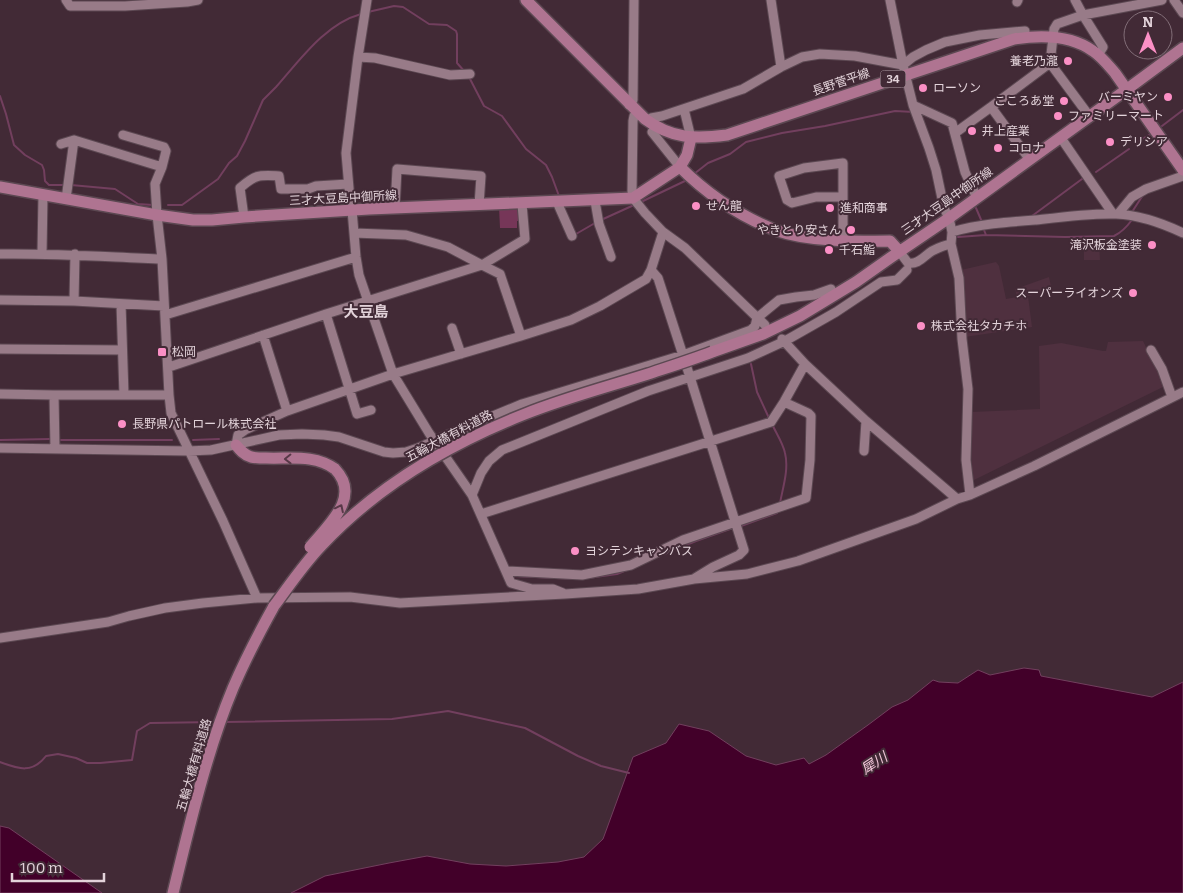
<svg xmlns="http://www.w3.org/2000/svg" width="1183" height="893" font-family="Bitter,'Noto Sans JP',serif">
<rect width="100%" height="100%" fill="#422a36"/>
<!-- built -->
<path fill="#4f303f" d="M1099,243l1,17h-16v-16z
M996,262l3,4 7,33 11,-2 -2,-8 34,-12 3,14 -24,5 4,31 -67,10 -4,-67z
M1143,341l22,45 -193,95 -1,-69 69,-3 -1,-63 22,-3 42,8h3l2,-9z"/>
<!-- green -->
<path fill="#763658" d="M518,206l3,15h-4v7h-17l-1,-21z"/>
<!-- water -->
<path fill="#420029" stroke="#723f5e" d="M1024,668l15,2 2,6 111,21 31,-15v211h-892l34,-17 64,-13 38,-7 43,8 36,2 52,-4 26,-5 19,-18 30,-82 33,-14 13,-19 30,7 37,25 30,9 28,-7 5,6 17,-9 42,-30 24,-18 16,-7 25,-20 6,2 19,1 20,-13 12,5z
M0,826l9,2 93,65h-102z"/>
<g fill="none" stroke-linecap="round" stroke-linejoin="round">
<!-- stream -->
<path stroke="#723f5e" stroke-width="2" d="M368,12l26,-6 9,1 26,17 18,1 9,6 1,3v29l8,9
M469,77l15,29 18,10 24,33 20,16 6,12 7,19
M0,96l6,18 8,31 11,10 17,10 2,5 1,11 4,4h17
M1162,126l21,-16
M1139,141l10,-6
M1096,172l33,-23
M694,174l14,-11 22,-9 16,-12 36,-9 43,-7 70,-15 19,1
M71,185l44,4 23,15 15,1
M643,201l44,-21
M168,205h14l36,-26 11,-16 8,-7 8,-15 18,-41 13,-13c24,-27 49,-63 85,-73
M976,208l6,14
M1132,212l11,-17
M1032,216l50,-37
M601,220l33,-15
M984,230l2,5 79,2 49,-1c8,-4 12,-8 17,-15
M576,234l19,-11
M958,237l28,-2
M751,364l6,28 12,26
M772,424c4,9 11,19 13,29 4,16 -2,34 -5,50
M0,440l50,-1
M61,440h111
M193,440l26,-1
M741,526l36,-13
M657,557l39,-16 37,-13
M513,576l65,3
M588,578l29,-4 10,-4
M226,722l166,-3 56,-8 77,17 53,28 23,10 28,7
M0,762c19,7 32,12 46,-6l12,-2 18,4 11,5h13l32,-3 5,-29 13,-8 66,-1"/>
<defs>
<path id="minor" d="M66,0l4,6h55l62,-4 11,-2
M367,0l-9,57 -12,96 4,47 2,10 4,47 3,18 34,99 36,59 43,62 39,88 21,6h21l10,4
M771,0l10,67
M890,0l13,65 10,40 16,43 7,22 8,38 5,10 3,14 -1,12 8,34 3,61 6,50 -2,71 4,35
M1075,0l8,15 20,32 -5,8
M1174,0l9,13
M1017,2l1,-2
M358,57l17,1 75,17 20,-1
M629,105l4,-5 1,-100
M913,105l39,18 13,49 12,26
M991,107l39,53
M684,109l7,29
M637,113l-3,3 -1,5 -1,70 1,7 12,15 18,19 22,16 80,77
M1090,117l-40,-54 4,-34 3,-5 26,-9 79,-15
M651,118l11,-2 81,-27 38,-22 21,-10 18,-3 35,2 48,9 10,-8 13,-7 19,-8 35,-7 45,-4
M652,132l28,35
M955,133l36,-26 59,-44
M123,135l41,12 2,4 -4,16
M1061,138l52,76
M61,144l13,-4
M66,199l8,-59 88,27 -7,17 2,31 5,44 7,136 2,18 52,108 34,77
M595,201l4,23 12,33
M557,202l15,34
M395,208l2,-39 84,7 -2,29
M1118,214l14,-17 14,-8 37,-13
M244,217l-4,-29c16,-14 19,-13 39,-12l2,13h27l8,-3 32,-2
M952,232c27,-8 56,-10 84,-12 25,-3 55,-7 80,-6 24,1 46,9 67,19
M354,233l52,2 42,12 34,18 43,-26 -3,-35
M843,241v-78l-39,5 -25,8 8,24 5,3 24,-6h27
M899,251l9,12c10,2 16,-7 24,-12 6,-3 12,-6 19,-7
M42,253l1,-58
M0,254c54,-1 108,3 162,5
M651,270l7,8 32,99 54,173 -5,5 -26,12 -18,11
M0,300l74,1 90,5
M74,301l1,-47
M121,304l3,91
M326,314l31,100 14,-4
M165,315l191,-58
M452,328l9,26
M263,335l24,76
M782,339l23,25 61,57 83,71 8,7
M0,349l122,1
M1151,350l11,19 10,28
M169,367l157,-53 156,-49 18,9 21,62
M0,394l54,1h115
M54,395l1,54
M236,445l2,-10 7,-5 42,-19 106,-37 128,-38 50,-16 29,-14 46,-27 5,-9 12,-38
M0,448l188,3 23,-1 68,-15 23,-1 22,1 15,2 45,15 9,1 13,-1 12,-4 29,-13 75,-31 161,-49 68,-25 4,-4 2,-8 22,-18 17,-3 18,-2 17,-6
M864,451l2,-30
M472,495l9,-22 8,-12 13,-11 146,-59 100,-33 37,-17 51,-29 45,-30 16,-2 10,-10
M481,514l290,-92 13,-20 21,-38
M506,571l76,4 49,-10 52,-25 123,-42 4,-38 1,-44 -3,-3 -24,-11
M0,638l108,-16 21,-6 36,-8 38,-5 54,-5 93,-1 50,6 165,-9 73,-5 56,-10 53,-5 51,-13 118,-42 41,-20 13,-4 64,-29 149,-74"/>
<path id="major" d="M526,0l119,119c27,20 50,20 82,16l287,-96c26,-4 57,-4 79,12 9,6 15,14 22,22l68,97
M680,167c27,27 60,49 95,63 17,6 39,9 57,10 19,2 38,1 58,1l9,10
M0,187l157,28 36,5h19l32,-3 125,-8 264,-11 47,-31 7,-12 4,-17
M712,352l51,-18 37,-18 56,-34 34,-24 59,-40 177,-128 57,-42
M236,445c4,5 8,10 15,12 5,1 10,1 15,1 23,1 49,-4 69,11
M173,893c17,-69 33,-140 60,-205 12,-28 26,-55 41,-82"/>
</defs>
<!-- minor casing -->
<use href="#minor" stroke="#5c4852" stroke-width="11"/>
<!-- major casing -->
<use href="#major" stroke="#5c4852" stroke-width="14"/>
<!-- minor -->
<use href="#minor" stroke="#987b88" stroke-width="9"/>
<!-- major -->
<use href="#major" stroke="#af7491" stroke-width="11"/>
<defs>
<path id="major-bridge" d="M310,547c18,-22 52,-50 25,-78
M274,606c15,-20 29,-41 47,-60 56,-60 128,-102 204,-132 40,-16 82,-27 123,-40 21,-7 43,-14 64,-22"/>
</defs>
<!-- major-bridge casing -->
<use href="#major-bridge" stroke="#5c4852" stroke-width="14" stroke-linecap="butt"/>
<!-- major-bridge -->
<use href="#major-bridge" stroke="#af7491" stroke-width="11"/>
</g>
<!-- one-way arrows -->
<defs><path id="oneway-chevron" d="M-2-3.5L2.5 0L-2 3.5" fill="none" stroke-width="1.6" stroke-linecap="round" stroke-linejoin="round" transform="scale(1.25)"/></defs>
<g stroke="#583948">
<use href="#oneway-chevron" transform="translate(288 459) rotate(179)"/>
<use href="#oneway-chevron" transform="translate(340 508) rotate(-64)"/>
</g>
<!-- markers -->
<g fill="#fb8fc5" stroke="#422a36" stroke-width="2">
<circle cx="1068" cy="61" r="5"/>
<circle cx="923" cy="88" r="5"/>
<circle cx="1168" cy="97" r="5"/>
<circle cx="1064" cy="101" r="5"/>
<circle cx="1058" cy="116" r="5"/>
<circle cx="972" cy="131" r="5"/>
<circle cx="1110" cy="142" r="5"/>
<circle cx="998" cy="148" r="5"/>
<circle cx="696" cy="206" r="5"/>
<circle cx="830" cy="208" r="5"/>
<circle cx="851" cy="230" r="5"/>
<circle cx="1152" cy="245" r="5"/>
<circle cx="829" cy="250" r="5"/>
<circle cx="1133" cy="293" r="5"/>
<circle cx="921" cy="326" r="5"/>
<rect x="157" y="347" width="10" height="10" rx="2.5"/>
<circle cx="122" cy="424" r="5"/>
<circle cx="575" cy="551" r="5"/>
</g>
<g text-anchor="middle" stroke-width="4" stroke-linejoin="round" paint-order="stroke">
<!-- shield labels -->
<rect fill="#422a36" stroke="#b3a0a9" stroke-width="1" x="880.5" y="70.5" width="25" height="17" rx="4"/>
<g font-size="11" font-weight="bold" fill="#e3d3da">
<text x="893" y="83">34</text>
</g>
<!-- poi labels -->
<g font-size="12" fill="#e3d3da" stroke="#422a36" text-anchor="start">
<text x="1058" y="65" text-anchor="end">養老乃瀧</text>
<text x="933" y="92">ローソン</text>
<text x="1158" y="101" text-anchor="end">バーミヤン</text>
<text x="1054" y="105" text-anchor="end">こころあ堂</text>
<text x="1068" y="120">ファミリーマート</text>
<text x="982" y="135">井上産業</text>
<text x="1120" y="146">デリシア</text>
<text x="1008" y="152">コロナ</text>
<text x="706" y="210">せん龍</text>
<text x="840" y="212">進和商事</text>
<text x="841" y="234" text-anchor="end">やきとり安さん</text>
<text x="1142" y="249" text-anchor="end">滝沢板金塗装</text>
<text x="839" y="254">千石鮨</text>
<text x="1123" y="297" text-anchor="end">スーパーライオンズ</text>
<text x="931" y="330">株式会社タカチホ</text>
<text x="172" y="356">松岡</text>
<text x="132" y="428">長野県パトロール株式会社</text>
<text x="585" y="555">ヨシテンキャンバス</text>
</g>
<!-- street labels -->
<g font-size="12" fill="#e3d3da" stroke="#422a36">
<text transform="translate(841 82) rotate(-19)" y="4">長野菅平線</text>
<text transform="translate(343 198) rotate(-3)" y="4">三才大豆島中御所線</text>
<text transform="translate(947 201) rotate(-35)" y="4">三才大豆島中御所線</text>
<text transform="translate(449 436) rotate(-28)" y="4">五輪大橋有料道路</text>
<text transform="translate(194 765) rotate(-74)" y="4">五輪大橋有料道路</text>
</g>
<!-- water labels -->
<g font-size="14" font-style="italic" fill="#f3c8db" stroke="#422a36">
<text transform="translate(874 763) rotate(-33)" y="5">犀川</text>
</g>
<!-- quarter labels -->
<g font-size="15" font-weight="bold" fill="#e3d3da" stroke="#422a36">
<text x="366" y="317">大豆島</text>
</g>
</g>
<!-- north arrow -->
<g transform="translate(1148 35)"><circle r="24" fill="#422a36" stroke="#826e78"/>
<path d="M0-4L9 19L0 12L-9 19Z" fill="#fb8fc5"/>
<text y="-8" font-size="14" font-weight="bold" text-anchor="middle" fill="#e3d3da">N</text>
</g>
<!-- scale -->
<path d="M12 873v8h92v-8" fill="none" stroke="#e3d3da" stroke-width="2.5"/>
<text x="20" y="873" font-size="15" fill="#e3d3da" stroke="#422a36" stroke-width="4" paint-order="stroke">100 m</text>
</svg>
